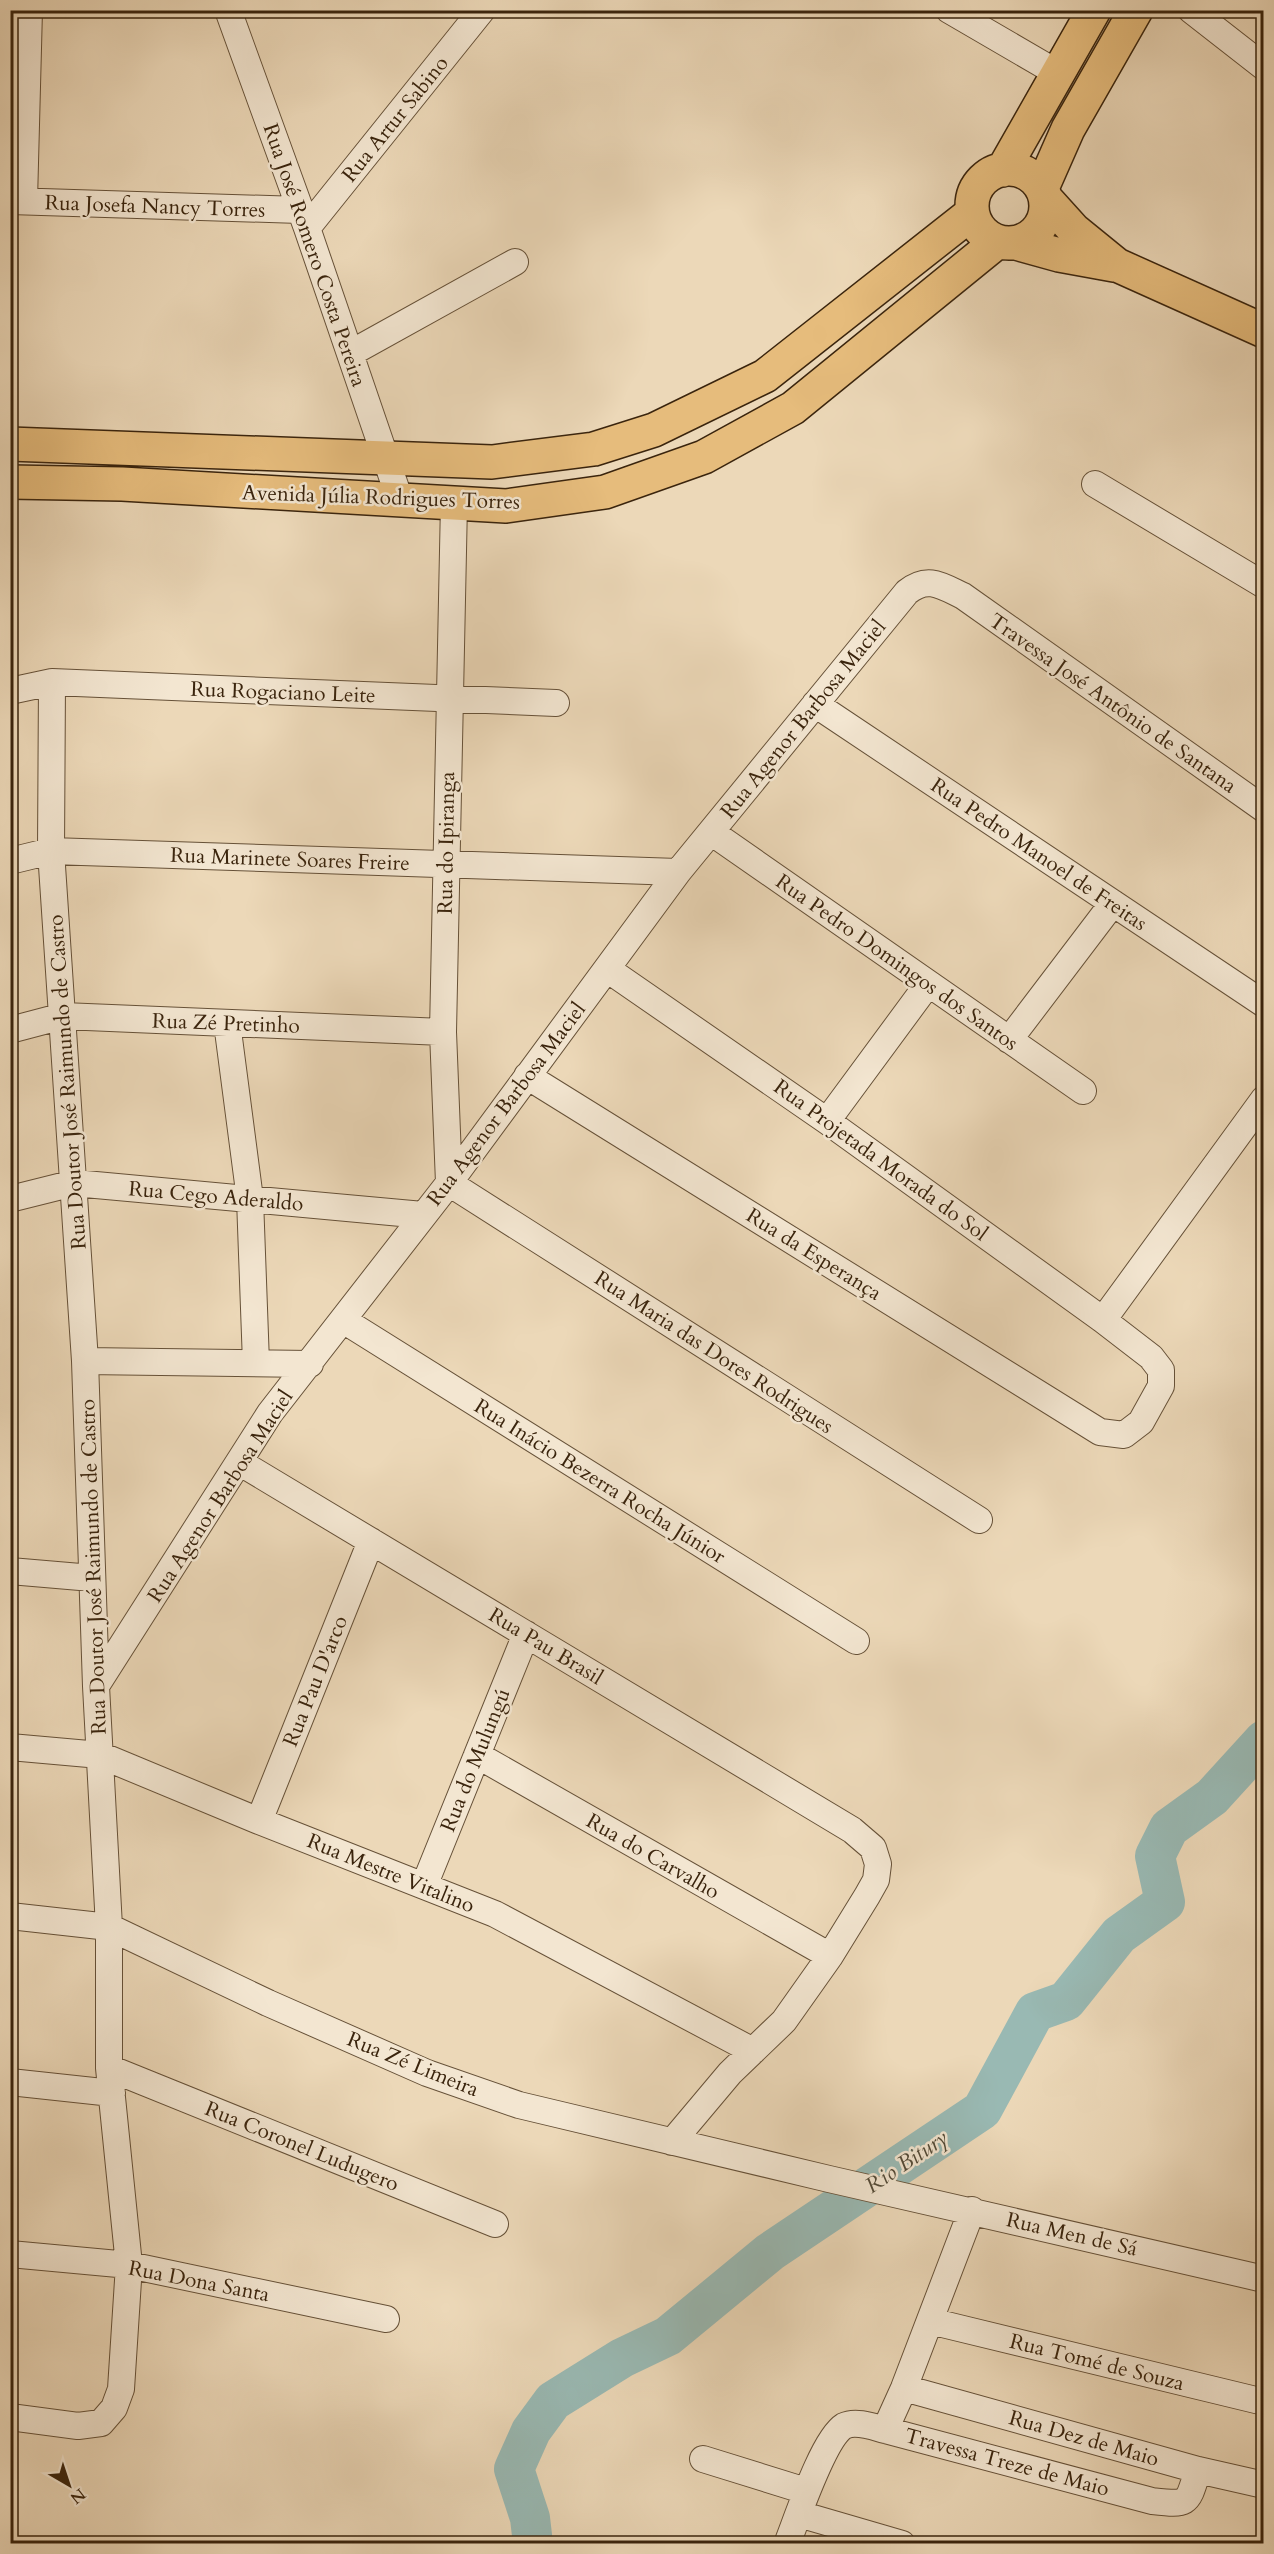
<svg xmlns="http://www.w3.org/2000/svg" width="1274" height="2554" font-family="Cardo,serif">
<rect width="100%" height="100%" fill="#ecd8b8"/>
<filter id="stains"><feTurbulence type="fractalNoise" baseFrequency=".00333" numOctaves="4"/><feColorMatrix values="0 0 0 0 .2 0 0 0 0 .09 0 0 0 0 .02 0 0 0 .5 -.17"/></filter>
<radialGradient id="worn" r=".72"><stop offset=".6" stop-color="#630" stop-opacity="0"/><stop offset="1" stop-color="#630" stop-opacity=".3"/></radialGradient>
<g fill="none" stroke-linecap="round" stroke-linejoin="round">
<!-- river -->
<path stroke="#99b9b3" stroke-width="40" d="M533,2544l-3,-26 -16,-49 17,-38 22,-30 69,-43 46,-22 102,-84 212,-142 53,-98 31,-11 53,-66 46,-33 -10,-46 14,-28 43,-31 52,-57"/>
<defs>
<path id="minor" d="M228,10l79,218 93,272
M949,10l110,64
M1191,10l73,57
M10,201l290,9
M24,201l5,-191
M307,228l175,-218
M351,353l164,-91
M1095,484l169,101
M454,503l-11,529 6,151 530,337
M10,691l42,-9 504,21
M815,704l449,300
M711,832l372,259
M10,861l41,-10 627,21
M227,1023l23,176 6,164
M10,1030l53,-14 380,16
M1009,1040l104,-137
M527,1076l573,356 24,3 17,-13 20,-36v-16l-10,-13 -48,-37 -276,-199 -220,-152
M827,1121l101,-137
M10,1199l64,-16 349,32
M343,1320l513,321
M1103,1320l161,-221
M85,1361l225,3
M239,1462l613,368 21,18 5,16 -2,16 -9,16 -37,60 -46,65 -54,52 -58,69
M10,1571l82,7
M96,1686l174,-273 179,-230 229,-311 229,-280c21,-17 35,-6 56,4l301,213
M10,1747l90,8 159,66 236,93 258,137
M477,1755l353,201
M259,1821l112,-280
M424,1886l102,-252
M10,1916l99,11 159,76 159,70 92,32 310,74 435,100
M109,2068l386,156
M10,2082l102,11
M10,2254l119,11 257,54
M930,2321l334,81
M904,2388l294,82 66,15
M10,2417l68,9 23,-3 13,-15 7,-19 8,-124 -20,-197v-141l-13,-241 -11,-325 -34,-510 1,-169
M885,2430l19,-42 68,-178
M703,2459l103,32
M799,2514l103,30
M787,2544c10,-25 36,-105 57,-118 12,-6 30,1 41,4l267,71c37,4 35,4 46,-31"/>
<path id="major" d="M972 206a37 37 0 1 1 74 0a37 37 0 1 1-74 0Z
M1003,170l91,-160
M1042,188l26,-59 68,-119
M1046,199l28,31 43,35 147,66
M1016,243l43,12 55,10
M10,444l482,18 102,-13 60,-19 111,-54 207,-163
M10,482l112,2 384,22 99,-14 99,-35 89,-49 204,-166"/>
</defs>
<!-- minor casing -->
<use href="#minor" stroke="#665138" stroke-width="28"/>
<!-- major casing -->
<use href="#major" stroke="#3a240d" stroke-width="36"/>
<!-- minor -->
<use href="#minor" stroke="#f3e6d1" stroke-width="26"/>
<!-- major -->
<use href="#major" stroke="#e6bc7c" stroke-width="33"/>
</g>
<g text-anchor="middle" stroke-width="5" stroke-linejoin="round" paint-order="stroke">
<!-- street labels -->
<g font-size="21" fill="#3a240d" stroke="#f3e6d1">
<text transform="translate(395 119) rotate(-51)" y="7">Rua Artur Sabino</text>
<text transform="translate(155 206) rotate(2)" y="7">Rua Josefa Nancy Torres</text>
<text transform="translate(315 255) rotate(71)" y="7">Rua José Romero Costa Pereira</text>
<text transform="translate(381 497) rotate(2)" y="7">Avenida Júlia Rodrigues Torres</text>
<text transform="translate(283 692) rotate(2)" y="7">Rua Rogaciano Leite</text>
<text transform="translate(1113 703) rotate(35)" y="7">Travessa José Antônio de Santana</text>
<text transform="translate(803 719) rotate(-51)" y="7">Rua Agenor Barbosa Maciel</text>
<text transform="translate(446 843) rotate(-89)" y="7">Rua do Ipiranga</text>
<text transform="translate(1039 854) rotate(34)" y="7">Rua Pedro Manoel de Freitas</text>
<text transform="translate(290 859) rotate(2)" y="7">Rua Marinete Soares Freire</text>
<text transform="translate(897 962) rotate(35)" y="7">Rua Pedro Domingos dos Santos</text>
<text transform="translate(226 1023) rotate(2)" y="7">Rua Zé Pretinho</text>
<text transform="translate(67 1082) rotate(-94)" y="7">Rua Doutor José Raimundo de Castro</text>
<text transform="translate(506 1104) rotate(-53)" y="7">Rua Agenor Barbosa Maciel</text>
<text transform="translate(881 1160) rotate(36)" y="7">Rua Projetada Morada do Sol</text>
<text transform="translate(216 1196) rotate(5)" y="7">Rua Cego Aderaldo</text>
<text transform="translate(814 1254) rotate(32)" y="7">Rua da Esperança</text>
<text transform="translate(714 1352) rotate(33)" y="7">Rua Maria das Dores Rodrigues</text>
<text transform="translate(600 1481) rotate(32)" y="7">Rua Inácio Bezerra Rocha Júnior</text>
<text transform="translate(220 1496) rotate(-57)" y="7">Rua Agenor Barbosa Maciel</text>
<text transform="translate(93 1567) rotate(-92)" y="7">Rua Doutor José Raimundo de Castro</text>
<text transform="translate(546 1646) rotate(31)" y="7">Rua Pau Brasil</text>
<text transform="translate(315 1681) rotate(-68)" y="7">Rua Pau D'arco</text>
<text transform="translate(475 1760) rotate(-68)" y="7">Rua do Mulungú</text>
<text transform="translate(653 1856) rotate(30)" y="7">Rua do Carvalho</text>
<text transform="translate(391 1873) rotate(22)" y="7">Rua Mestre Vitalino</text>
<text transform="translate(413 2064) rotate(22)" y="7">Rua Zé Limeira</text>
<text transform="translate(302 2146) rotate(22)" y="7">Rua Coronel Ludugero</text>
<text transform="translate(1072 2234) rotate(13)" y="7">Rua Men de Sá</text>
<text transform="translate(199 2281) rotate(11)" y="7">Rua Dona Santa</text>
<text transform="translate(1097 2362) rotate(14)" y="7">Rua Tomé de Souza</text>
<text transform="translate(1084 2438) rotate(16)" y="7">Rua Dez de Maio</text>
<text transform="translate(1007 2462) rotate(15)" y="7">Travessa Treze de Maio</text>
</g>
<!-- water labels -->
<g font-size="22" font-style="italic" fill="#524936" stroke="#f3e6d1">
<text transform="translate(906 2161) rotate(-34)" y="8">Rio Bitury</text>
</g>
</g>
<!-- margin -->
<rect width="1274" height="2554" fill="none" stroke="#ecd8b8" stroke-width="36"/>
<rect x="12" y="12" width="1250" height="2530" fill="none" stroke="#3a240d" stroke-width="3"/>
<rect x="18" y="18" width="1238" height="2518" fill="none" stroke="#3a240d" stroke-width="1.5"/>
<!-- north arrow -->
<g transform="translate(69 2485) rotate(141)" stroke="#f3e6d1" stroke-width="4.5" paint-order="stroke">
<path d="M0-4.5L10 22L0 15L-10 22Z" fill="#3a240d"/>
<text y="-9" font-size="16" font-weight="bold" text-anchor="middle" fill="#3a240d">N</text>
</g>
<rect width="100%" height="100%" filter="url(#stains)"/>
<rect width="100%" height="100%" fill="url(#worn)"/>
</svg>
